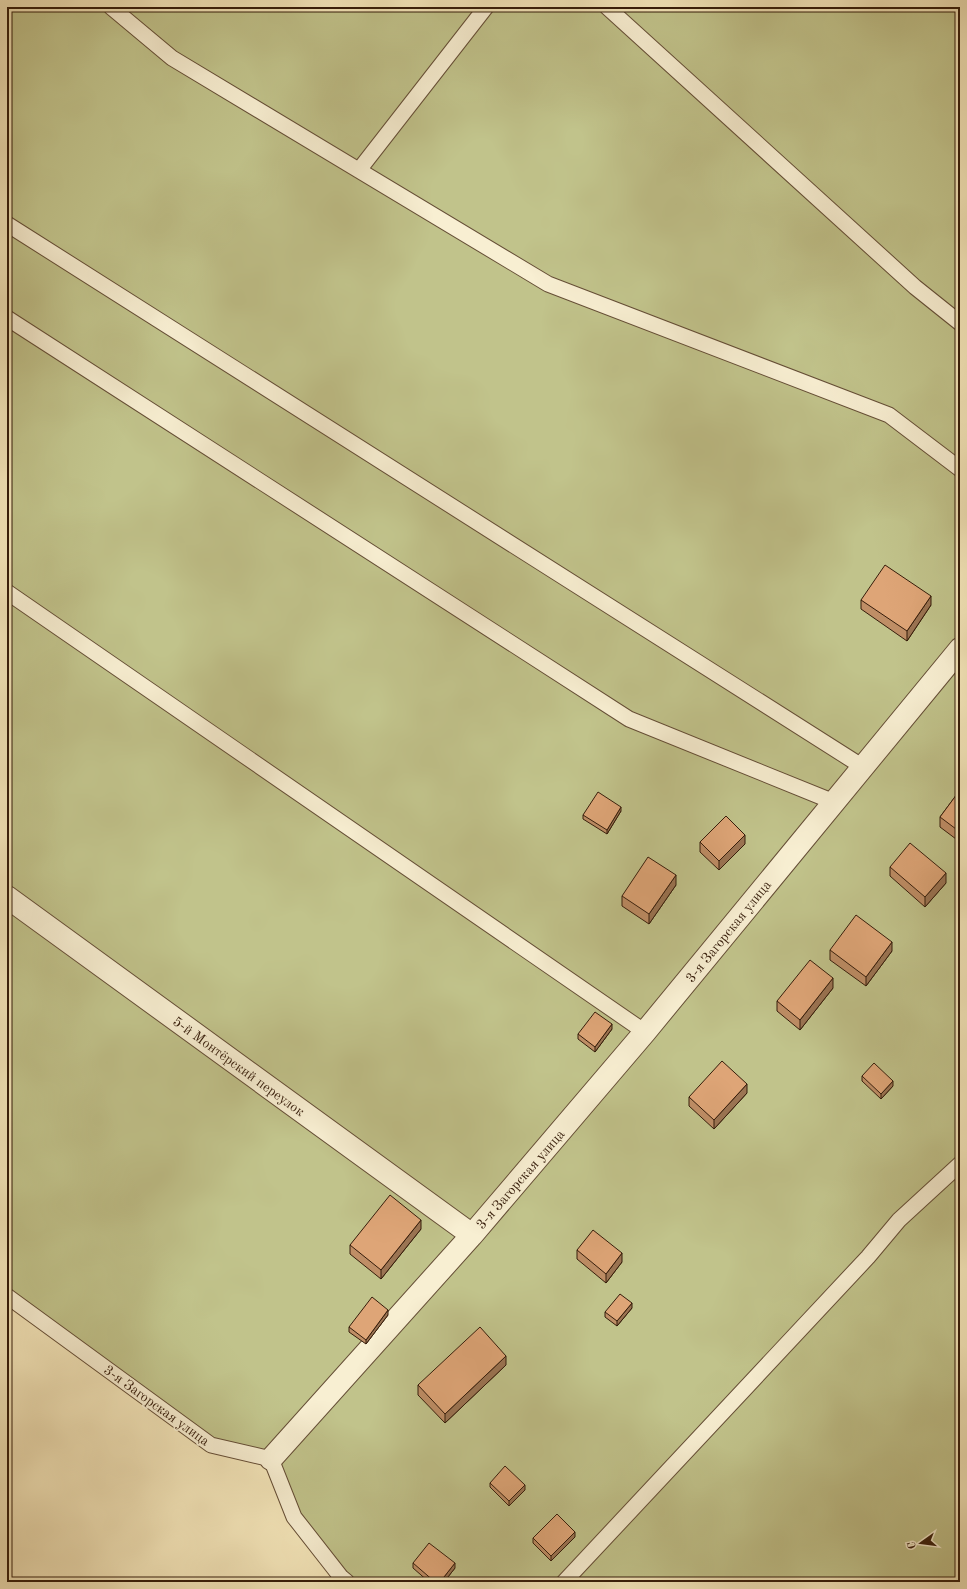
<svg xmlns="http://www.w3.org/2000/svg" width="967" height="1589" font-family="'Old Standard TT',serif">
<rect width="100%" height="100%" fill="#f4e6ba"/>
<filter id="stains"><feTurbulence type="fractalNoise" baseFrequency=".005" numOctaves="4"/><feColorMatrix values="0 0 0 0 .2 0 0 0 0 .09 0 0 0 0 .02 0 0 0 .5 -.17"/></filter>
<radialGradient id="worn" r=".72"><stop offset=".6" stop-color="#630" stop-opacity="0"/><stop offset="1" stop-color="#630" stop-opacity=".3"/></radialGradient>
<!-- green -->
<path fill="#c1c38b" stroke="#7b704a" d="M7,7h953v1575h-613l-53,-65 -23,-58 -60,-14 -204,-149z"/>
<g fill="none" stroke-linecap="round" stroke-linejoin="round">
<defs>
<path id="service" d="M111,7l61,51 376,226 341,131 71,54
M607,7l308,280 45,36
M359,170l127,-163
M7,224l856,543
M7,318l622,401 205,83
M7,592l638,440
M7,1296l204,149 60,14 23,58 47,60 6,5
M564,1582l304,-325 31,-37 61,-56"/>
<path id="minor" d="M7,897l465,338
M271,1459l201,-224 173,-203 315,-383"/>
</defs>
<!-- service casing -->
<use href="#service" stroke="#654e36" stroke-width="17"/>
<!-- minor casing -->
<use href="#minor" stroke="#654e36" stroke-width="24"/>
<!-- service -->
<use href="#service" stroke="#f8efd2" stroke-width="15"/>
<!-- minor -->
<use href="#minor" stroke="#f8efd2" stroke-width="22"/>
</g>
<!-- wall -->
<path fill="#bf8e66" stroke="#351c0a" d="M861,600l70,5 -24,36 -46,-32z
M960,790v52l-20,-15v-10z
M621,811l-14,23 -24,-15v-4z
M700,842l45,2 -26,26 -19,-18z
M890,867l56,16 -21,24 -35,-31z
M676,885l-27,39 -27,-18v-10z
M830,950l62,1 -26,35 -36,-26z
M833,988l-33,42 -23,-19v-10z
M612,1029l-17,23 -17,-13v-5z
M862,1076l31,10 -12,13 -19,-18z
M747,1093l-33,36 -25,-23v-9z
M421,1229l-40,50 -31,-25v-9z
M577,1250l45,12 -16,21 -29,-24z
M632,1308l-15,18 -12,-9v-5z
M388,1315l-22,29 -17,-12v-5z
M506,1365l-61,58 -27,-28v-10z
M490,1483l35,7 -16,16 -19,-19z
M575,1537l-24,24 -18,-18v-5z
M413,1563l42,5 -11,14h-15l-16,-14z"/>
<!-- shaded-wall -->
<path fill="#9b7453" stroke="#351c0a" d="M931,596v9l-24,36v-10z
M621,807v4l-14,23v-4z
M745,835v9l-26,26v-9z
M946,873v10l-21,24v-10z
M676,875v10l-27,39v-10z
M892,942v9l-26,35v-9z
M833,978v10l-33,42v-10z
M612,1024v5l-17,23v-5z
M893,1081v5l-12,13v-5z
M747,1084v9l-33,36v-9z
M421,1220v9l-40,50v-9z
M622,1253v9l-16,21v-9z
M632,1303v5l-15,18v-5z
M388,1310v5l-22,29v-4z
M506,1356v9l-61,58v-9z
M525,1485v5l-16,16v-5z
M575,1532v5l-24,24v-5z
M455,1563v5l-11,14h-4z"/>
<!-- building -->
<path fill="#dea577" stroke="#351c0a" d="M885,565l46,31 -24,35 -46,-31z
M960,790v42l-20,-15z
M598,792l23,15 -14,23 -24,-15z
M726,816l19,19 -26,26 -19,-19z
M910,843l36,30 -21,24 -35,-30z
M648,857l28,18 -27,39 -27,-18z
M856,915l36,27 -26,35 -36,-27z
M810,960l23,18 -33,42 -23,-19z
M595,1012l17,12 -17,23 -17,-13z
M722,1061l25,23 -33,36 -25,-23z
M874,1063l19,18 -12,13 -19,-18z
M390,1195l31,25 -40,50 -31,-25z
M593,1230l29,23 -16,21 -29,-24z
M620,1294l12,9 -15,18 -12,-9z
M372,1297l16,13 -22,30 -17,-13z
M480,1327l26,29 -61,58 -27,-29z
M505,1466l20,19 -16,16 -19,-18z
M557,1514l18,18 -24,24 -18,-18z
M429,1543l26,20 -15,19h-5l-22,-19z"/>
<g text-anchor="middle" stroke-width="3.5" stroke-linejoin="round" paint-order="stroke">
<!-- street labels -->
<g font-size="14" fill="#351c0a" stroke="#f8efd2">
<text transform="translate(728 931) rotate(-51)" y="5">3-я Загорская улица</text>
<text transform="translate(239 1066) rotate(36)" y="5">5-й Монтёрский переулок</text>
<text transform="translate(520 1179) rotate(-49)" y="5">3-я Загорская улица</text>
<text transform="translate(157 1405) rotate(36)" y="5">3-я Загорская улица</text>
</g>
</g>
<!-- margin -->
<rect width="967" height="1589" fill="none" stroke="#f4e6ba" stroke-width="24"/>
<rect x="8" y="8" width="951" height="1573" fill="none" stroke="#351c0a" stroke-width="2"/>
<rect x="12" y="12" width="943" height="1565" fill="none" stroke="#351c0a"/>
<!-- north arrow -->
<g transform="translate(921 1543) rotate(256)" stroke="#f8efd2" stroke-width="3" paint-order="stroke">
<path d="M0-3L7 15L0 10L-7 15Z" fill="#351c0a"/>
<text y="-6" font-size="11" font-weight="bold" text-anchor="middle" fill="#351c0a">С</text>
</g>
<rect width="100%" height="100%" filter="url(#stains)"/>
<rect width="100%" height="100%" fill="url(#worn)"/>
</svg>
